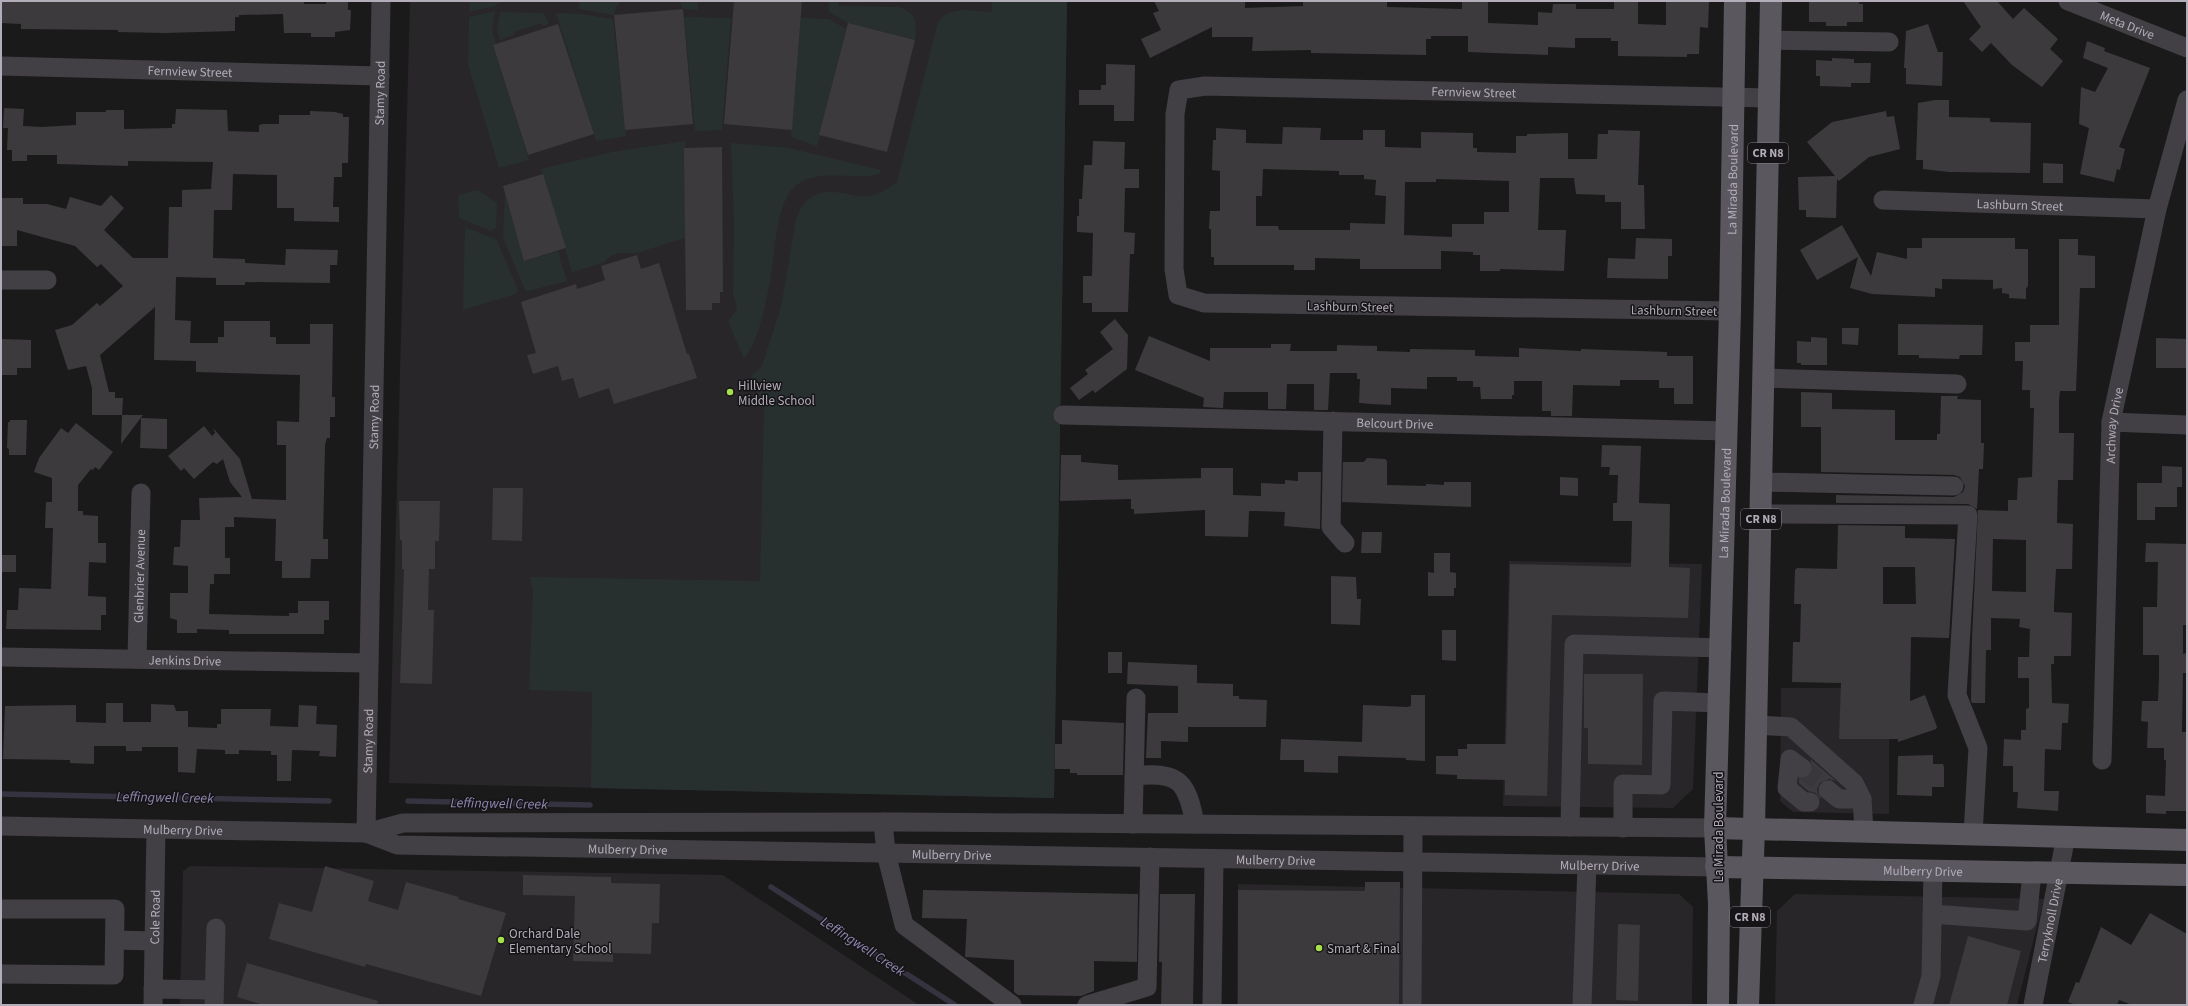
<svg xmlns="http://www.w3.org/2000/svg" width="2188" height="1006" font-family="'Source Sans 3',sans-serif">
<rect width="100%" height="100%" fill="#1b1a1b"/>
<!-- built -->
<path fill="#282628" d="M410,1h657l-13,797 -665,-15z
M1509,561l193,3 -9,225 -20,19 -170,-2z
M1781,688h108v126l-96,-2 -13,-11z
M190,866l533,9 196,130h-739l3,-134z
M1238,884l441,10 14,13 -1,98h-455z
M1795,894l249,5 -27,106h-242l2,-94z"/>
<!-- green -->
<path fill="#28302f" d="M470,1h31v2h-4l-1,3 -27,6z
M579,1h42l-5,7 -2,7 -35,-6z
M679,1h19v9l-15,-1z
M829,1h9l1,5 60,1c18,6 18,16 16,33l-67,-17 -19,-11z
M992,1h75l-13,797 -463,-10 1,-96 -63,-2 4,-101 -3,-12 230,4 4,-173 -13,-32 11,-10 19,-59 15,-88c9,-23 21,-30 46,-26 8,1 15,4 24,3 12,-1 22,-7 31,-14l41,-160c11,-17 36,-11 54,-10z
M495,11l-3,20 4,13 -3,1 36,115 -30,8 -31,-104 1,-47z
M500,12l44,1 5,11 -6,2 -1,-3 -28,9v3l-14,5 -3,-11z
M556,13l25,1 32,5 13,117 -30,5z
M684,17l47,1 -9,112 -27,1z
M801,18l28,1 17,10 -29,117 -26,-9z
M685,141v97l-48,15h-19l-9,4 -6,6 -31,9 -31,-103 71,-17z
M731,143l58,5 92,22 -2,4c-26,7 -57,-6 -81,10 -23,15 -23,72 -28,98 -5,25 -11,57 -26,77l-16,-38 8,-10 1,-5 -4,-11 1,-70z
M478,190l19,13 -1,25 -5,3 -32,-13 -1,-23z
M505,194l20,67 33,-10 9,30 -39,10 -3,-1 -22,-52z
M465,227l32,13 21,50 -2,4 -53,16z"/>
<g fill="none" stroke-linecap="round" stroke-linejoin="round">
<!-- stream -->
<path stroke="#353340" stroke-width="5.5" d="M1,794l328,7
M408,801l182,4
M771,887l184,118"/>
</g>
<!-- building -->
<path fill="#3c3a3d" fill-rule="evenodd" d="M1,1h303v3h22v-3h22v9h3l-1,20 -15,2v5h-24v-4h-27l-1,-19 -44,1v2h-4v14l-71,2 -46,-1v-2l-97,-1v-5l-20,-1z
M734,1h68l-10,129 -68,-6z
M1154,1h91v7l58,-2v-5h84v6l75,2v-8h26v22l50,2v-13l14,1 1,-9h23v5h38v-8h24v23l28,1v-24h43l-1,27 -8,-1 -1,27h-12v3l-69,-1v-15h-7v-3h-36v10l-27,-1v8l-80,-3v-16h-37v3h-5v16l-115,-2v-3l-59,1 1,-14h-41v-10l-62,31 -9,-19 20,-9 -8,-17 6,-2z
M1859,1v3h4v18h-16v4h-21v-4h-17v-20z
M1963,1h34l16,18 11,-11 34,31 -8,10 13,12 -21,26 -30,-22 -21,-22 -9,9 -13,-13 12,-12z
M683,9l10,115 -68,6 -11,-115z
M848,23l67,17 -28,112 -68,-17z
M558,24l36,110 -66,21 -35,-110z
M1928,24l10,28h5l-1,34 -36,-2v-16h-2l2,-37z
M2087,41l18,7 -1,3 46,17 -31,79 6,2 -5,21 -3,-1 -3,13 -34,-8 9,-46 -10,-4 2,-37 14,5 13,-24 -25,-10z
M1832,58l22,1v4h17l-1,20h-19v4l-31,-1v-10h-4v-16l16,1z
M1106,64l29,1 -1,56h-20v-16h-35v-15h22v-5h5z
M1935,100h14v17l41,1v4l41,1 -1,50 -81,-1 -26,-3v-9h-7l2,-57z
M4,108l20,1 -1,17 18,1 35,-2v-13h30v-2h18v19l48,-1v-4h3l1,-15 51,1 1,21 31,1v-7l4,-1h16v-9h31v-4l25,1 8,2v3h6l-1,46h-6v14h-8l-1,30h6v15l-45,-1v-13h-17v-33l-44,-1 -1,36h-18l-1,48 32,1v4l40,2 1,-16 52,1 -1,15h-7v18l-85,-1v3h-29v-7l-40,-1 -1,43 16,1 -1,22h28v-6h6v-16h46v16h6v7h34v-20h23l-1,73h3v20h-5v21h-3l-2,7 -2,94h5v20h-17l-1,19h-28v-17h-7l1,-42 -42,-2v10h-9v31h5v16h-16v10h-4l-1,30 80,2v-3h9v-12h31v19h-5v14h-95v-4l-32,-1v4h-20v-13l-7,-2v-25h18v-27l-15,-1 1,-18h6l1,-27h19l-1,-22 43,-1 -12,-15 -7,-23 -6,5 -4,-2 -19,17 -10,-11 -3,3 -13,-15 36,-30 8,10 3,-3 -2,-5 27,31 12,40 34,1v-55h-9v-24l22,1 1,-47 -104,-3v-11l-42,-1 1,-53 -55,48 9,37h6v6h8l-1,17h21l-22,29 1,-29h-30v-27l-6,-22 -18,4 -13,-40 17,-5 25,-22 3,3 23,-20 -22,-22 -4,3 -22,-21 -58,-16v16h-16v-48h22v6h24l19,5 4,-12 31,9 10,-11 13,13 -20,22 29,28h35l1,-51h13v-17l29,-1 2,-27 -85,-1v5l-71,-2v-9h-30v6h-15v-11h-5l1,-22h-5z
M1886,111l1,6 7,-1 6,33 -31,8 -30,24 -2,-2 -1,39 -30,-1v-7h-7l-1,-33 37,-1 -28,-34 25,-20z
M1283,127l38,1 -1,12h43v-10h22v17l36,1v-16l52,1v15h4v4l39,1v-17h11v-2l41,-1v26h29l1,-25h10v-4l32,1 -2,54h6l1,44h-24v-27h-16v-7l-29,-1 -2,-16h-34l-2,52h28l-2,41 -64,-2v2h-20v-16h-7v-3l-32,-1v18h-81v-10l-45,-1v12h-21v-5h-80v-8h-3v-28h-2l1,-18h10v-40l-8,-1 1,-30h3v-12l30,2v13l36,1zM1263,169l76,2v4h25v4l12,1 -1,15 11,1 -1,28 -35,-1v7h-71l-1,-4h-22v-30h6zM1436,179l73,2v31h-25v12h-32v13l-48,-2 1,-53h31z
M1093,141l32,1 -1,27h15v19h-14l-1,44 11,1 -1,21h-4l-2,58h-36v-9h-9v-27h9l1,-43 -16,-1v-16h2v-17h3l2,-34h8z
M722,147l1,145h-3v11h-8v7h-26l-2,-162z
M2043,163l20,1v19h-20z
M543,174l23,74 -42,13 -21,-75z
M1842,225l29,51 6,-24 30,7v-11h15v-10h93v11h13v37l-2,3v10l-17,-1v-4l-7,-1v-5l-9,1v-9l-51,-1v10l-7,-1v9l-63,-3 -22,-6 8,-31 -41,23 -17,-30z
M1636,238l36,1v17h-4v23l-61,-1 1,-20 27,1z
M2059,239h19v16l17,1v32h-15l-4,103h-16l-1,10v32h15l-1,47h-15l-1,43 16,1 -1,45h-16l-2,36v7l18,1 -1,43h-17v8h-3l1,39 17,1 -1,19h-6l-1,27 -16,-1 -1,42h15l-1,20 -41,-3 1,-16h-5v-26h-10l1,-27 17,1v-10h5v-21l3,-1v-30h-11v-21h11l1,-28 -11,-2 1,-8 -29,-1v32h-5l-1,53h-13l-1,-2 1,-63 6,-128 30,1v-11h9l1,-22 14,-1 2,-69h-4v-18h-8l1,-29h-8v-19h15v-17h29zM1993,539l33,1v52l-34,-1z
M637,255l4,14 18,-6 28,91h2l8,24 -83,26 -5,-16 -30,10 -6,-20 -11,3 -4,-15 -25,8 -6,-19 9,-2 -15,-51 55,-18 1,5 28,-9 -4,-14z
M1115,319l13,16 -1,34 -32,24 -2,-3 -14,10 -9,-12 18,-14 -3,-4 28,-21 -13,-17z
M1898,324l85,1 -1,30h-22l-1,4 -40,-1v-3h-21z
M1842,328h17l-1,17 -16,-1z
M1149,336l61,25v-13h61v-4h20l-1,7h47v-6l40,1v5l33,1v-3l65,1v6l44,1v-9l62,3v-2l86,3v4h26v48h-19v-16h-15v-8h-39v6l-47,-1 -1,31h-21v-5h-9v-30h-28v14h-2v4h-31l-1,-12h-7v-6h-16v-4h-30v12l-36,-1v17l-19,-1 -13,-1 1,-24h-3v-6h-27l-2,37h-14v-26h-27l-1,25h-18v-17h-44l-1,16 -20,-1 1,-9 -69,-28z
M1811,337l16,1v27h-26v-2h-4v-22l14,1z
M2156,338l31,1v29h-31z
M1,339l30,1v28h-14v7h-15z
M1801,392l31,1v16l63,1v30h42v-6h3l1,-38h17l-1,3 24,1v43h3l-1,26h-4l-2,40 -9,-5 -132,-1v-8l118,2 9,-5 2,-6 -5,-9 -6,-2 -133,-3v-45h-20z
M141,418l26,1v30l-27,-1z
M10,420h17l-1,35h-17v-6l-2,-1 1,-26h2z
M76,423l37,29 -14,18 -4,-3 -2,3 -2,-1 -13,16v26h5v4l15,1v27h8v20l-17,-1 -1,34 18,1v18h-5v15l-95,-1 1,-19h11l1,-22 32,1 2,-61h-8l1,-26h6v-24l-18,-6 5,-14 22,-30 7,5z
M1602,445l39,1 -2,57 31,1 -1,63 21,1 -2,50 -136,-3 -5,181 -42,-1v-15l-48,-1v-4l-21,-1v-18h22v-7h9v-5h39l4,-180 121,3 1,-46h-19v-18h4l1,-28h-9l1,-8h-9z
M1061,455h20v7l37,3v15l83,-2v-10h32v27l28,1v-13l24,1v-4l13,1v-9h23l-1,57 -36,-3 1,-14 -30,-1h-6l-1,26 -43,-1v-26l-71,4v-5h-3v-10l-71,2z
M1367,458l18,1 2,2v24l39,1v-2l18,1v-3h27v25l-129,-5 1,-40h21z
M2162,466l20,1v20h-5v20h-22v13h-18v-37h25z
M1560,477l18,1v18l-18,-1z
M493,488h30l-1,53 -30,-1z
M399,501h41l-1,40h-4v28h-6l-1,41h6l-2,74 -32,-1 4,-114h-2v-29h-2z
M1838,525l67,1v12l50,1 -6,99 -38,-1 -1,64 15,-6 12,32 -1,2 -38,13v-3h-59l2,-56 -49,-1 1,-40h7l1,-38h-7l1,-34 2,-2 40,1zM1883,567h32l1,37h-33z
M1362,532h20l-1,21h-20z
M2146,543l41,1v81h-4v29l4,-1v20h-4l-1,59h5v79h-21v3l-20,-1v-18l19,1 1,-36h-2v-12h-17l1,-26 -7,-1 1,-20h16l1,-23v-23h-16v-48h14l1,-45h-13z
M1434,553h16v19l6,1v15h-2v8h-26v-24l6,1z
M1,555h15v17h-15z
M1331,576l25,1 1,22h4l-1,26 -29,-1z
M1442,630h14v31l-14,-1z
M1108,652h14v21h-14z
M1128,662l69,3v18l36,1v12h6v3l28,1 -1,27h-78v15l-27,-1v17h-15l2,-45h30v-27l-51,-2z
M1584,674h59l-1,91 -54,-1v-36h-4z
M1411,695h14v66l-19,-1v-2l-68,-2v17l-34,-1v-12h-24l1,-21 81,3 1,-37 44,2 4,-1z
M106,703h17v19h28v-18l23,1 2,6h12v16l29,1v-4h4v-15h50l-1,17 28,1 1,-22 18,1 -1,18 21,1 -1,32 -17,-1 1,-5 -28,-1 -1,31h-14v-26h-6v-4l-32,-1v4h-14v-4l-28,-1 -2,24 -17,-1v-25h-36v4h-16v-5h-32v18l-24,-1v-3l-67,-1 2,-53 71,-1v17l30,1z
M1062,720l62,3 -1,52h-46v-2h-7v-4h-15v-25h7z
M1933,755v9h10l1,3v20h-12v9l-35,-1 1,-39z
M1810,759l26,22 -7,-2 -9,4 -3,6 1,5 3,4 -1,1 -4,-6 -8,-2 -9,-8v-5h7l5,-4 2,-5z
M325,866l49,15 -6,20 30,9 8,-28 53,15 -1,2 48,14 -25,83 -115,-32 -1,3 -96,-28 10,-36 33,9z
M523,875l88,2v6l49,1 -1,39h-7l-1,31 -38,-1v9l-40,-1 2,-65 -52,-1z
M1365,882h35l-1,123h-161v-115l127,1z
M923,890l215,4 -1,68 -43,-1v30l-13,5 -63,-1 -4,-3v-32l-49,-3 2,-38 -45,-1z
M1160,894h35l-2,111h-32l1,-43h-3z
M2150,913l37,21v71h-55l-13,-5 -2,5h-41l-8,-3 8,-20 3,1 22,-56 30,18z
M1618,924l22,1 -2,76 -22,-1z
M1968,936l53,15 -14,54h-58z
M247,963l131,38 -1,4h-114l-26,-8z"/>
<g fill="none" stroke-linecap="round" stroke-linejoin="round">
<!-- minor-tunnel -->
<path stroke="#39373b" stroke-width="19" stroke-dasharray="19 10" stroke-linecap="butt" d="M1802,768l26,22"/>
<!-- minor -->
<g stroke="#434045" stroke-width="19">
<path id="s1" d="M2068,1l119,47"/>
<path d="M1770,40l119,2"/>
<path id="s2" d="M1,66l379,10"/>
<path id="s3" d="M1883,200l274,9"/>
<path d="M1,280h46"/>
<path id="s4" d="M1730,311l-526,-8 -26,-8 -4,-26 1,-155 4,-24 26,-4 564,12"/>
<path d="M1763,378l194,6"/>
<path id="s5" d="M1063,415l664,16"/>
<path d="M1333,421l-2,106 14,16"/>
<path d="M2111,422l76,3"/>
<path d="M1761,482l193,4"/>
<path d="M1761,514l207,1 -11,180 21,53 -5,86"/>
<path id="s6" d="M1,657l368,6"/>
<path id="s7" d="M137,659l4,-166"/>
<path d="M1756,725l35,2 63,56 8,16 2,32"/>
<path id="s8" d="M2102,760l9,-338 46,-213 30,-109"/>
<path d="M1802,768l-12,-9 -3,29 17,14h6"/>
<path d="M1134,776c45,-5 53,5 61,48"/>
<path d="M1828,790l11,9h23"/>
<path d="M883,822l3,31 18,72 108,80"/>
<path d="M1133,824l3,-126"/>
<path id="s9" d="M1,826l365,7 37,-10 496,-1 816,6"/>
<path d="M1570,827l4,-183 148,4"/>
<path d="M1623,828v-44l38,1 2,-84 57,2"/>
<path id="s10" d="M366,833l31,12 1319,22"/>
<path id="s11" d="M366,833l15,-832"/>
<path d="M1,909h114l-1,66 -113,-1"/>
<path d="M1932,914l95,7 5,-49"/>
<path d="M115,940l39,1"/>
<path d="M153,989l61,1"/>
<path id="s12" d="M153,1005l3,-175"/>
<path d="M214,1005l2,-77"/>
<path d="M1087,1005l60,-18 3,-130"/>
<path d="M1212,1005l2,-146"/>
<path d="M1412,1005l1,-179"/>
<path d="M1582,1005l5,-140"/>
<path d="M1923,1005l8,-29 2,-106"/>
<path id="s13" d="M2033,1005l33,-169"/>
</g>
<!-- major -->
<g stroke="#5b575f" stroke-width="22">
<path d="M1715,828l472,12"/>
<path id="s14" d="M1716,867l471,8"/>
<path id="s15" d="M1718,1005l1,-101 -4,-76 15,-517 5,-310"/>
<path d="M1748,1005l6,-177 17,-827"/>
</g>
</g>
<!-- markers -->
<g fill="#a6e04c" stroke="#161416" stroke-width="1.5">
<circle cx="730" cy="392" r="4"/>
<circle cx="501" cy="940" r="4"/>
<circle cx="1319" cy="948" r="4"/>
</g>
<g text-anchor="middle" stroke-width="3" stroke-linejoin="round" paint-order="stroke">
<!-- shield labels -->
<g fill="#161416" stroke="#847f89" stroke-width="1">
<rect x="1748" y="143" width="40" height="20" rx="3"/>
<rect x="1741" y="509" width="40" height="20" rx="3"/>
<rect x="1730" y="907" width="40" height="20" rx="3"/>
</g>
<g font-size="12" font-weight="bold" fill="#b3adba">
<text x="1768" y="157">CR N8</text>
<text x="1761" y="523">CR N8</text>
<text x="1750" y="921">CR N8</text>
</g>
<!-- street labels -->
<g font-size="13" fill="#b3adba" stroke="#161416">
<text dy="5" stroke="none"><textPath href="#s1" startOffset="64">Meta Drive</textPath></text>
<text dy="5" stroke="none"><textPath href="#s2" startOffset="189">Fernview Street</textPath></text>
<text dy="5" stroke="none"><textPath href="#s4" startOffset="1054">Fernview Street</textPath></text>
<text dy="5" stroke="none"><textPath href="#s11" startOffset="740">Stamy Road</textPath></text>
<text dy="5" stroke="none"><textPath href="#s15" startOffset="826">La Mirada Boulevard</textPath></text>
<text dy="5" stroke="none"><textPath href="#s3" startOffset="137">Lashburn Street</textPath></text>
<text transform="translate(1350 306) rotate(1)" y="5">Lashburn Street</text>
<text transform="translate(1674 310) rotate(1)" y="5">Lashburn Street</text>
<text dy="5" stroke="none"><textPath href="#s11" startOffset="416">Stamy Road</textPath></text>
<text dy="5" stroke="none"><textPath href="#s5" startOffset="332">Belcourt Drive</textPath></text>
<text dy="5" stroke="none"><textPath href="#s8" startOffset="335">Archway Drive</textPath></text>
<text dy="5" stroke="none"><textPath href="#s15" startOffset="502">La Mirada Boulevard</textPath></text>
<text dy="5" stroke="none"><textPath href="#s7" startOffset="83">Glenbrier Avenue</textPath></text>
<text dy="5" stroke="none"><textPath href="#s6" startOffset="184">Jenkins Drive</textPath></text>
<text dy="5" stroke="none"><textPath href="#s11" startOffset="92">Stamy Road</textPath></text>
<text transform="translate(1718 827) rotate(-90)" y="5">La Mirada Boulevard</text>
<text dy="5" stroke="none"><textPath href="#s9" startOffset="182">Mulberry Drive</textPath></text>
<text dy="5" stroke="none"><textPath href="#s10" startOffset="264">Mulberry Drive</textPath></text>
<text dy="5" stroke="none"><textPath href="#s10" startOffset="588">Mulberry Drive</textPath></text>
<text dy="5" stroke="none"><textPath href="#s10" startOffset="912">Mulberry Drive</textPath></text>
<text dy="5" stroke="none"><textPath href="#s10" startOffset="1236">Mulberry Drive</textPath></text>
<text dy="5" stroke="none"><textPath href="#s14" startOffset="207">Mulberry Drive</textPath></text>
<text dy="5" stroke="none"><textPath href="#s12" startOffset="88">Cole Road</textPath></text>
<text dy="5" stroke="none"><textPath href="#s13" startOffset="86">Terryknoll Drive</textPath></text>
</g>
<!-- poi labels -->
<g font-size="13" fill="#b3adba" stroke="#161416" text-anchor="start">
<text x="738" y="390">Hillview<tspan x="738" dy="15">Middle School</tspan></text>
<text x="509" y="938">Orchard Dale<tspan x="509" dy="15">Elementary School</tspan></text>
<text x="1327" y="953">Smart &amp; Final</text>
</g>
<!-- water labels -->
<g font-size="14" font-style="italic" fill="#9088b1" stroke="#161416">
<text transform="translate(165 797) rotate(1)" y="5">Leffingwell Creek</text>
<text transform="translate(499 803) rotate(1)" y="5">Leffingwell Creek</text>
<text transform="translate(863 946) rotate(33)" y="5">Leffingwell Creek</text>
</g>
</g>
<!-- border -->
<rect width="2188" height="1006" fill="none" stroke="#b3adba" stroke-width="4"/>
</svg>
